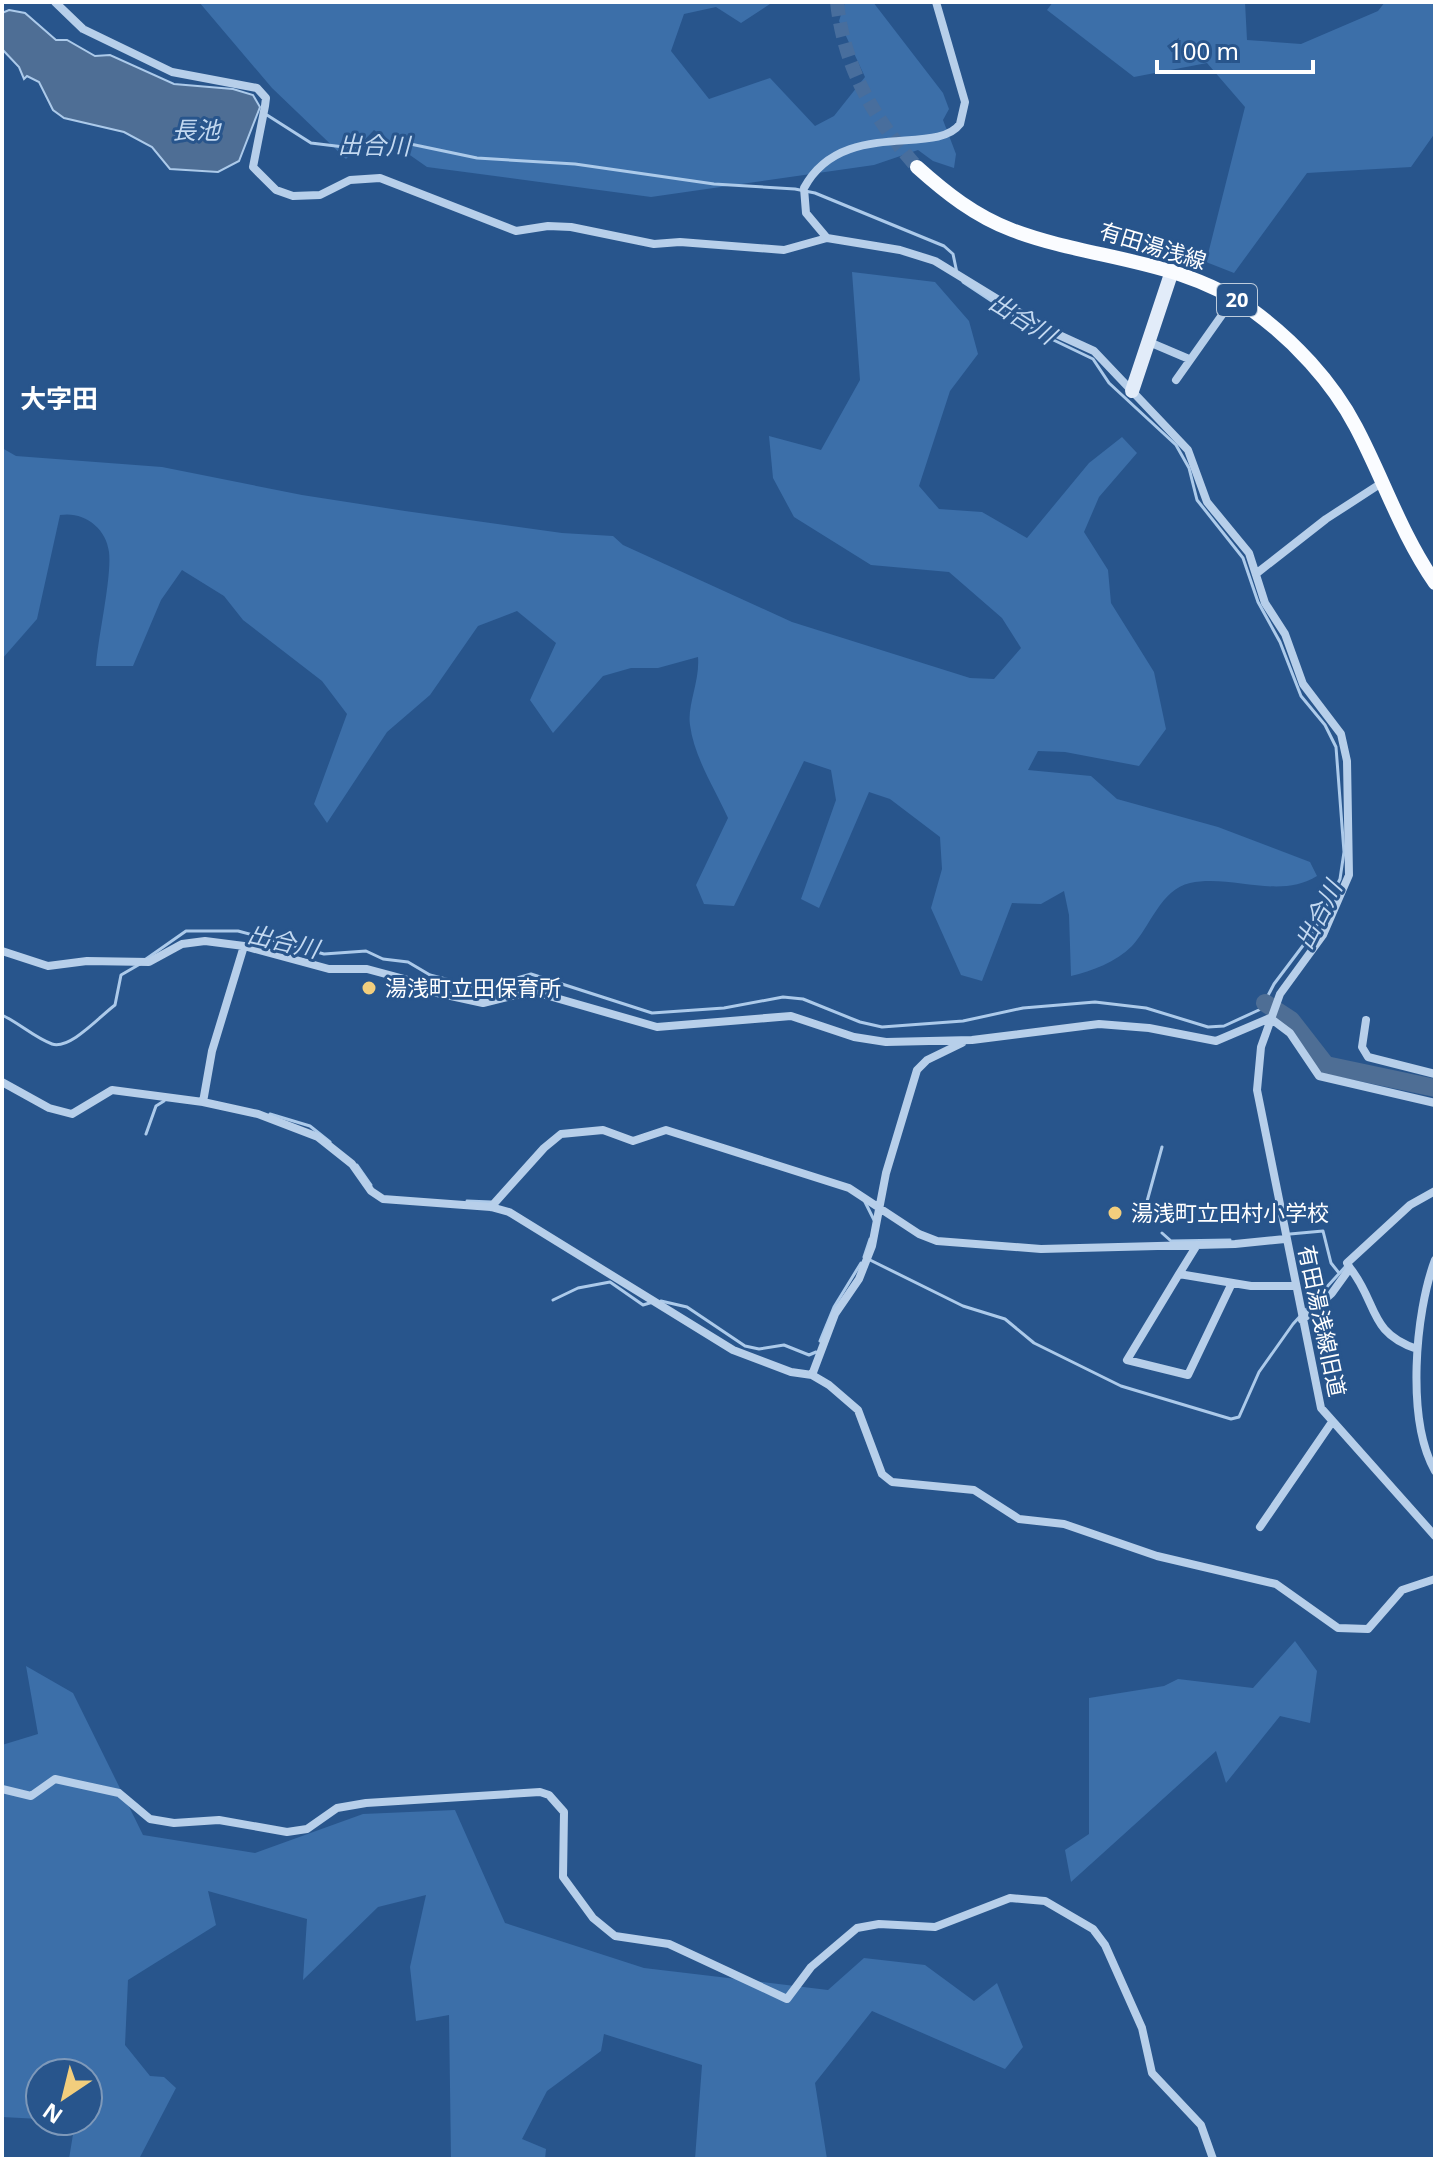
<svg xmlns="http://www.w3.org/2000/svg" width="1437" height="2161" font-family="'Noto Sans','Noto Sans JP',sans-serif">
<rect width="100%" height="100%" fill="#28558c"/>
<!-- green -->
<path fill="#3c6fa9" d="M199,2h574l-32,21 -25,-16 -32,7 -13,37 38,48 61,-21 45,48 19,-10 31,-39 -26,-56 6,-19h28l70,91 6,16 -6,11 13,34 -2,14 -21,-7 -15,-11 -44,15 -223,32 -224,-30 -53,-37 -28,29 -74,-71z
M1053,2h192l2,38 54,4 77,-33 7,-9h50v131l-24,34 -104,6 -73,100 -28,-11 39,-155 -38,-44 -73,14 -87,-67z
M852,272l83,10 34,39 9,33 -28,37 -31,95 20,23 43,3 45,26 62,-75 33,-26 15,16 -38,44 -15,35 24,38 3,33 43,69 12,57 -27,37 -74,-14 -27,-1 -10,19 63,6 26,23 101,28 92,35 7,14c-38,24 -85,-2 -127,7 -29,6 -40,44 -58,63 -16,16 -40,25 -61,30l-2,-61 -5,-24 -23,13 -29,-1 -30,78 -21,-6 -30,-67 11,-39 -2,-32 -50,-38 -21,-7 -50,116 -18,-9 35,-99 -5,-30 -27,-9 -70,145 -30,-2 -8,-19 32,-67c-13,-29 -34,-61 -38,-93 -3,-20 10,-44 8,-68l-40,11h-27l-28,8 -50,57 -23,-33 26,-57 -39,-32 -39,15 -48,69 -43,37 -60,91 -13,-19 33,-90 -25,-33 -79,-61 -19,-24 -42,-26 -21,30 -28,66h-37c2,-29 16,-89 13,-114 -3,-25 -26,-41 -49,-37l-23,104 -35,40v-211l14,8 146,11 140,28 103,16 157,22 51,3 10,9 169,77 178,56 24,1 27,-31 -19,-30 -53,-46 -78,-7 -77,-48 -21,-39 -4,-42 52,14 39,-70z
M1295,1641l22,30 -7,52 -30,-7 -54,67 -10,-32 -145,131 -6,-32 24,-16v-136l75,-12 14,-7 75,9z
M26,1666l47,27 70,142 112,18 108,-39 92,-4 50,113 139,45 184,22 36,-32 61,7 49,36 23,-18 26,64 -18,22 -133,-58 -57,72 12,76h-132l7,-94 -98,-31 -3,17 -54,40 -25,48 24,10 -1,10h-94l-2,-144 -33,6 -6,-54 16,-72 -48,12 -75,73 4,-61 -99,-28 8,34 -88,55 -3,65 25,31 14,1 12,11 -36,69 -71,2 6,-37 -6,-1h19v-48h-48v46l-38,-2v-372l36,-11z"/>
<!-- water -->
<path fill="#4e6e95" stroke="#accaea" stroke-width="2" d="M9,10l16,3 31,27h11l28,16 15,-1 64,29 59,5 20,6 7,12 -21,54 -21,11 -48,-3 -18,-22 -28,-15 -60,-14 -11,-8 -14,-28 -12,-6 -3,3 -5,-12 -17,-18v-36z"/>
<g fill="none" stroke-linecap="round" stroke-linejoin="round">
<!-- stream -->
<path stroke="#accaea" stroke-width="3" d="M267,115l44,28 33,4 52,-6 81,17 98,6 139,20 81,5 20,4 129,53 9,8 4,19
M146,959l40,-28h52l86,23 42,-3 17,8 25,3 22,13 51,13 50,-14 121,39 72,-5 59,-11 20,2 57,23 22,5 81,-6 60,-13 72,-6 51,6 62,19 16,-1 37,-17 13,-25 40,-53 26,-52 4,-27 -8,-105 -11,-22 -24,-29 -21,-54 -22,-40 -15,-44 -46,-58 -8,-32 -13,-23 -67,-62 -16,-24 -50,-24 -80,-53
M2,1015c17,8 33,23 50,29 18,6 48,-28 63,-39l6,-30 19,-11
M270,1114l40,12 20,16
M146,1134l10,-28 8,-5
M357,1165l14,20
M467,1201l24,1
M865,1202l9,18
M1146,1205l16,-58
M1162,1233l9,8 59,-1
M1290,1234l33,-3 8,32 8,10
M870,1239l-6,18 99,49 42,13 29,24 87,43 110,33 8,-2 20,-45 34,-48 53,-58
M553,1300l25,-12 32,-6 33,23 10,-3
M661,1301l26,6 58,39 14,3 25,-4 25,10 7,-3
M820,1341l14,-34 27,-44"/>
<!-- river -->
<path stroke="#4e6e95" stroke-width="18" d="M1265,1003l26,17 35,45 109,23"/>
<!-- primary-tunnel -->
<path stroke="#486e9d" stroke-width="14" stroke-dasharray="14 7" stroke-linecap="butt" d="M837,2c7,65 36,116 80,165"/>
<!-- street -->
<path stroke="#b7cfea" stroke-width="8" d="M55,2l28,27 89,43 85,16 9,10 -1,8 -12,61 23,23 17,6 27,-1 30,-15 30,-2 136,53 32,-5 23,1 83,17 26,-2 104,8 43,-12
M936,2l29,100 -5,22c-24,33 -118,-7 -156,64l2,25 21,25 73,12 35,11 113,69 46,21 94,99 19,52 42,51 16,50 20,31 18,50 38,50 6,27 2,114 -26,60 -43,59 -19,53 -4,43 64,318 114,128
M1149,342l40,17
M1176,380l58,-82
M1257,573l69,-54 54,-35
M2,951l46,15 39,-5 62,1 33,-18 23,-3 39,5 85,23h38l41,11 20,11 55,12 41,-10 18,1 115,33 134,-11 63,21 32,5 86,-2 127,-16 50,4 67,13 54,-23 20,15 29,43 116,27
M1366,1020l-4,27 6,10 67,17
M2,1082l47,26 23,6 40,-24 91,12 55,12 60,23 34,27 19,27 12,8 108,8 18,5 224,138 58,22 21,3 17,10 29,25 24,64 10,8 82,8 45,29 45,5 93,32 119,28 62,44 30,1 34,-39 33,-11
M203,1102l9,-51 32,-105
M491,1207l53,-59 17,-14 42,-4 30,11 33,-11 183,58 70,46 18,7 104,8 194,-5 50,-5
M1197,1245l-18,29 72,12h44
M1435,1260c-20,53 -29,160 0,211
M1350,1268c28,35 18,65 67,81
M1179,1274l-52,86 61,15 44,-92
M1302,1320l30,-27 18,-25 -3,-5 63,-58 25,-14
M812,1375l23,-61 24,-35 13,-33 14,-73 31,-103 10,-10 35,-17
M1260,1527l72,-105
M2,1789l29,7 24,-17 64,14 31,26 24,4 45,-3 68,12 20,-3 30,-21 29,-5 174,-11 9,3 15,17 -1,65 30,41 22,18 54,8 118,55 24,-32 46,-39 22,-4 56,3 75,-29 35,3 48,28 12,16 37,83 10,45 49,52 12,34"/>
<!-- secondary -->
<path stroke="#e2ecf9" stroke-width="14" d="M1132,391l40,-120"/>
<!-- primary -->
<path stroke="#fafcff" stroke-width="14" d="M917,167c29,26 58,49 95,63 79,30 168,28 240,80 41,30 80,71 104,117 28,53 44,105 79,156"/>
</g>
<!-- markers -->
<g fill="#f2ce7d" stroke="#28558c" stroke-width="3">
<circle cx="369" cy="988" r="8"/>
<circle cx="1115" cy="1213" r="8"/>
</g>
<g text-anchor="middle" stroke-width="6" stroke-linejoin="round" paint-order="stroke">
<!-- shield labels -->
<rect fill="#28558c" stroke="#beccdc" stroke-width="2" x="1217" y="284" width="40" height="32" rx="6"/>
<g font-size="20" font-weight="bold" fill="#fff">
<text x="1237" y="307">20</text>
</g>
<!-- street labels -->
<g font-size="22" fill="#fff" stroke="#28558c">
<text transform="translate(1153 246) rotate(17)" y="8">有田湯浅線</text>
<text transform="translate(1322 1321) rotate(78)" y="8">有田湯浅線旧道</text>
</g>
<!-- poi labels -->
<g font-size="22" fill="#fff" stroke="#28558c" text-anchor="start">
<text x="385" y="996">湯浅町立田保育所</text>
<text x="1131" y="1221">湯浅町立田村小学校</text>
</g>
<!-- water labels -->
<g font-size="24" font-style="italic" fill="#c3d9f1" stroke="#28558c">
<text x="196" y="139">長池</text>
<text transform="translate(374 146) rotate(1)" y="8">出合川</text>
<text transform="translate(1022 319) rotate(32)" y="8">出合川</text>
<text transform="translate(1319 915) rotate(-63)" y="8">出合川</text>
<text transform="translate(283 942) rotate(13)" y="8">出合川</text>
</g>
<!-- quarter labels -->
<g font-size="26" font-weight="bold" fill="#fff" stroke="#28558c">
<text x="59" y="408">大字田</text>
</g>
</g>
<!-- border -->
<rect width="1437" height="2161" fill="none" stroke="#ffffff" stroke-width="8"/>
<!-- north arrow -->
<g transform="translate(64 2097) rotate(215)"><circle r="38" fill="#28558c" stroke="#7e99ba" stroke-width="2"/>
<path d="M0-6L14 30L0 20L-14 30Z" fill="#f2ce7d"/>
<text y="-12" font-size="22" font-weight="bold" text-anchor="middle" fill="#ffffff">N</text>
</g>
<!-- scale -->
<path d="M1157 60v12h156v-12" fill="none" stroke="#ffffff" stroke-width="4"/>
<text x="1169" y="60" font-size="24" fill="#ffffff" stroke="#28558c" stroke-width="6" paint-order="stroke">100 m</text>
</svg>
